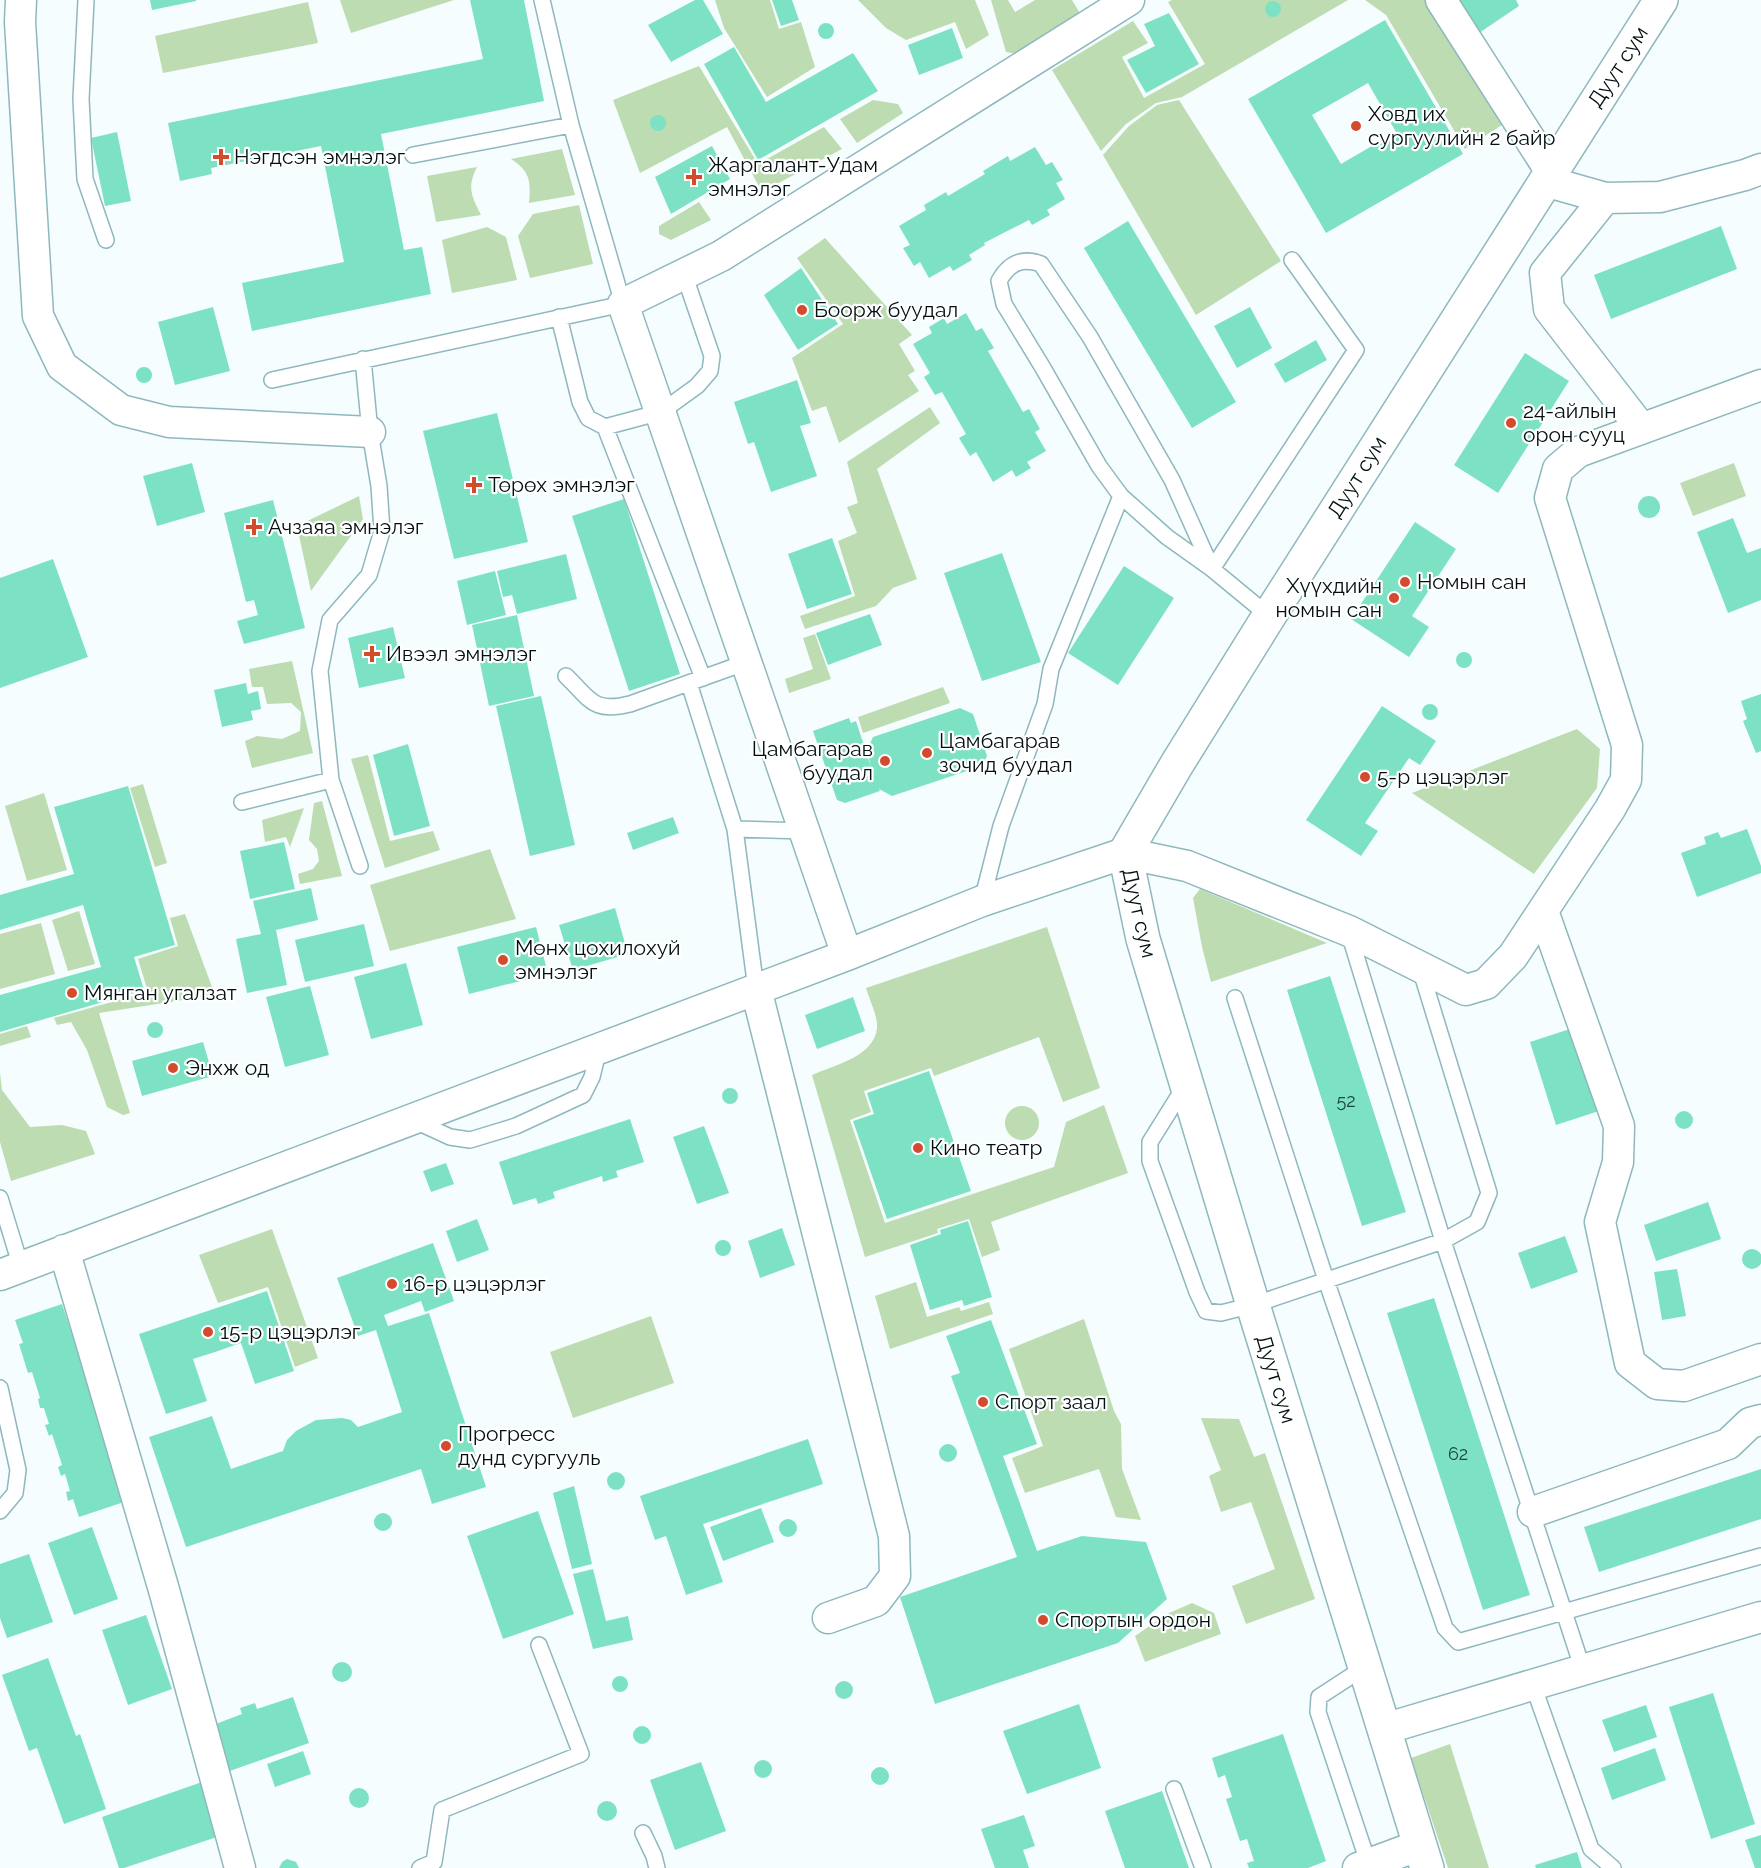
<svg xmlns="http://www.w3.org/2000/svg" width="1761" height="1868" font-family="Raleway,sans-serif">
<rect width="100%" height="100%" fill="#f5fdfe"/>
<!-- green -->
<path fill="#bddcb2" d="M340,0h114l-103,33z
M715,0h55l9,29 22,-7 14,45 -48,30 -43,-69z
M858,0h117l14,35 -23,14 -11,-27 -49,18 -20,-12z
M991,0h17l7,12 20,-12h37l9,15 -64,39 -11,-2z
M1172,0h176l-166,97 -26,6 -30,21 -25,27 -49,-81 81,-49 15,22 -26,14 22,41 61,-34 -37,-62z
M1365,0h83l71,114 -54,35 -79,-134z
M308,2l10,41 -155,30 -8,-37z
M699,66l59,98 66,-37 18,22 -80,43 -35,-65 -87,46 -27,-73z
M873,100l25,4 5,9 -46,30 -17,-24z
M1179,100l102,161 -85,54 -93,-160 26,-29 28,-21z
M562,149l13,46 -46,8c2,-22 1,-32 -18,-44z
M477,167c-10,20 -6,28 4,48l-45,7 -9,-46z
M699,202l12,18 -40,20 -12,-6v-8z
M579,205l14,59 -63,14 -12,-42 15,-22z
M487,227l19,10 11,43 -65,13 -10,-53z
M825,238l87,97 -13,9 16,27 -7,4 11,16 -80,52 -13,-37 -14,5 -20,-53 51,-34 -46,-66z
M930,407l10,16 -63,46 40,110 -24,9 -17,18 -71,23 -5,-13 55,-20 -17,-55 19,-8 -10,-26 11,-4 -11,-41z
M1734,463l12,33 -53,20 -13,-33z
M359,496l4,23 -52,72 -14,-65z
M815,634l16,45 -42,14 -4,-14 28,-10 -10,-31z
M292,661l21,92 -61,15 -7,-27 12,-5 25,3 18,-8 1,-19 -10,-9 -24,1 -4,-17h-11l-3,-18z
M943,687l7,16 -87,30 -5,-16z
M1577,729l23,20 -3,39 -63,86 -122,-81z
M368,755l22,86 43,-10 7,19 -55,18 -34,-109z
M143,784l24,79 -12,4 -25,-79z
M44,793l23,77 -40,11 -22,-75z
M322,801l20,75 -42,8 -2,-10 15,-5 6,-8 -2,-12 -8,-9 5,-37z
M304,808l-14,39 -4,-10 -21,5 -3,-22z
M490,849l26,70 -126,32 -20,-66z
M1200,889l127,54 -116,39 -9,-35 -9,-49z
M79,911l16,53 -27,7 -16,-51z
M185,914l30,81 -116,18 31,100 -7,2 -16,-8 -20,-57 -16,-28 -14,3 -3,-7 94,-26 -10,-33 40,-13 -8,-28z
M41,923l14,51 -55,15v-55z
M1047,927l53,161 -37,14 -24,-65 -105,39 -3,-8 -67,23 7,21 -21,8 35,103 169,-56 12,-45 38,-17 24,68 -137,49 9,28 -18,7 -13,-38 -32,10 1,4 -73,24 -53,-182c22,-10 62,-18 65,-47 1,-12 -8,-29 -11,-40z
M27,1026l4,11 -31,9v-12z
M0,1073l2,17 28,37 32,-2 24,6 9,23 -84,27 -11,-39z
M1005 1123a17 17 0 1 1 34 0a17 17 0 1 1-34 0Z
M272,1229l46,129 -23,9 -27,-80 -50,16 -19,-48z
M916,1282l11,35 32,-10 2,4 28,-9 4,12 -103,35 -15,-53z
M651,1316l23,67 -101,35 -23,-66z
M1084,1319l30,92 7,13 1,45 19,51 -25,-3 -17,-48 -74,24 -13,-35 31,-12 -34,-97z
M1201,1418l38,1 15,38 11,-4 50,146 -69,25 -14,-38 43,-17 -24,-67 -30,10 -12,-36 12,-6z
M1192,1603l22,10 7,21 -76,28 -10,-26 32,-22z
M1450,1744l39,124h-41l-37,-110z"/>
<!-- building -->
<path fill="#7de2c4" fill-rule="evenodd" d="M150,0h46v1l-44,9z
M470,0h54l20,101 -163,33 23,116 18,-3 9,47 -179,37 -10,-48 102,-21 -23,-116 -110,22 1,6 -32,7 -12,-58 315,-64z
M695,0h8l20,34 -52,28 -23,-37z
M772,0h20l7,20 -18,6z
M1460,0h56l3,6 -40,27z
M1265 9a8 8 0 1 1 16 0a8 8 0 1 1-16 0Z
M1169,13l30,51 -53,29 -19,-33 28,-14 -11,-22z
M1385,20l78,134 -137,79 -78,-134zM1368,83l28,49 -55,32 -29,-49z
M818 31a8 8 0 1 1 16 0a8 8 0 1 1-16 0Z
M952,28l11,30 -44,17 -11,-30z
M734,47l32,55 87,-49 25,38 -120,69 -54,-96z
M650 123a8 8 0 1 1 16 0a8 8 0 1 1-16 0Z
M117,132l14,69 -26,5 -14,-68z
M712,146l18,33 -59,35 -16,-37z
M1035,147l11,18 6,-3 11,18 -7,3 9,16 -18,11 3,5 -18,10 -3,-5 -45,23 1,2 -16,10 3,5 -19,11 -3,-5 -21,12 -9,-16 -6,4 -11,-18 7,-3 -11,-19 27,-16 -2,-5 22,-13 2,4 37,-22 -2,-3 25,-15 2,5z
M1128,221l108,181 -44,26 -108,-180z
M1721,226l16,43 -126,50 -17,-44z
M801,268l37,56 -40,26 -34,-55z
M213,307l17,64 -55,14 -17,-63z
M1250,307l22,41 -35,20 -23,-42z
M966,313l10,18 6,-3 12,20 -6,3 35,61 6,-3 11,20 -5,3 11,19 -19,11 4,6 -15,9 -4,-7 -19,12 -17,-30 -6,4 -11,-18 7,-4 -24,-42 -7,3 -11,-18 6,-4 -17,-29 19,-11 -3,-6 15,-9 3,6z
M1316,340l11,20 -42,23 -11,-19z
M1525,353l44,28 -71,112 -44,-28z
M136 375a8 8 0 1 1 16 0a8 8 0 1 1-16 0Z
M797,380l14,43 -11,3 17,50 -46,16 -17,-50 -6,2 -14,-42z
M497,413l31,129 -74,17 -31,-128z
M192,463l13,49 -48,14 -14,-50z
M1638 507a11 11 0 1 1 22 0a11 11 0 1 1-22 0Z
M624,499l56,175 -51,17 -57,-175z
M273,500l32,128 -61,16 -7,-23 21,-6 -4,-15 -8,2 -22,-89z
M1733,518l14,35 14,-5v52l-33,13 -31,-81z
M1415,522l41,27 -44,67 17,11 -20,30 -58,-38z
M832,538l20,56 -45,15 -19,-55z
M1002,553l39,109 -59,19 -38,-108z
M566,554l11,45 -60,15 -5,-19 -9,2 -6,-26z
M53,559l35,98 -88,31v-110z
M1124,566l50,32 -56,87 -50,-32z
M495,571l11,44 -39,10 -10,-44z
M870,614l12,31 -54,20 -12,-32z
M517,615l17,81 -45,10 -17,-81z
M393,627l12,51 -46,10 -11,-50z
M1456 660a8 8 0 1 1 16 0a8 8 0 1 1-16 0Z
M246,683l2,11 10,-3 3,18 -10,2 2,9 -31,7 -8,-37z
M1761,694v57l-5,2 -13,-32 4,-2 -6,-18z
M541,696l34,149 -45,11 -34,-150z
M1422 712a8 8 0 1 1 16 0a8 8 0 1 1-16 0Z
M1382,706l54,35 -16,24 -11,-7 -44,65 13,8 -17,25 -55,-36z
M960,708l13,6 14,42 -5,10 -90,30 -13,-7 1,2 -35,12 -8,-3 -24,-69 36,-13 2,5 5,-2 15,46 -4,-17 6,-13z
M408,744l22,82 -36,10 -21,-81z
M128,786l47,159 -41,12 10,33 -144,42v-37l101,-28 -18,-62 -83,25v-35l74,-21 -20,-67z
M673,817l6,16 -46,17 -6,-17z
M1747,829l14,37v7l-64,24 -16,-44 25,-9 -2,-7 14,-5 3,6z
M284,842l11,47 -45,10 -10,-48z
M311,888l7,32 -42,10 11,55 -40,8 -11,-54 25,-5 -8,-33z
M615,908l13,46 -55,16 -14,-45z
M364,924l10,42 -69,16 -10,-42z
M536,927l12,47 -79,20 -12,-47z
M406,963l17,62 -52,14 -17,-62z
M1330,976l76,236 -44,14 -75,-236z
M310,986l19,69 -44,12 -19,-70z
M853,997l12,34 -48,18 -12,-34z
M147 1030a8 8 0 1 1 16 0a8 8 0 1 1-16 0Z
M1573,1028l26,83 -43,14 -26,-83z
M203,1042l10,34 -71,20 -10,-35z
M929,1071l42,120 -84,28 -34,-98 21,-7 -7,-21z
M722 1096a8 8 0 1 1 16 0a8 8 0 1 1-16 0Z
M1675 1120a9 9 0 1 1 18 0a9 9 0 1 1-18 0Z
M630,1119l14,43 -28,9 2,6 -15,5 -1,-6 -49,16 2,6 -17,6 -2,-6 -23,7 -14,-43z
M704,1126l25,67 -32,11 -24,-67z
M446,1163l8,21 -23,8 -8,-21z
M1708,1202l13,37 -65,22 -12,-36z
M477,1219l12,31 -32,12 -11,-31z
M968,1221l24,76 -28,9 -2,-6 -32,10 -20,-65 31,-11 -1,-4z
M782,1228l13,37 -35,13 -12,-37z
M1565,1236l13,36 -47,17 -13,-36z
M715 1248a8 8 0 1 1 16 0a8 8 0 1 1-16 0Z
M433,1243l21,58 -29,11 -4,-11 -37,14 4,11 -6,2 47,-15 57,174 -54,17 -11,-35 -235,78 -37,-110 63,-21 19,53 52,-18 4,-11 9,-9 20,-11 26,-2 9,2 7,7 44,-15 -26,-82 -18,6 -21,-58z
M1742 1259a10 10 0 1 1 20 0a10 10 0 1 1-20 0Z
M1677,1269l9,47 -24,4 -8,-48z
M267,1291l27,80 -39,13 -14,-41 -26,9 -22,7 14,42 -41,13 -27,-80z
M1434,1298l96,297 -47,15 -96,-297z
M62,1304l65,197 -48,16 -6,-18 -5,2 -2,-9 4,-1 -5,-17 -4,2 -3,-9 4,-2 -10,-31 -3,2 -4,-11 4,-1 -5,-16h-4l-2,-9 2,-1 -8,-26 -4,1 -9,-29 4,-1 -8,-23z
M991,1320l46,124 -34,12 34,95 45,-15 64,6 21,57 -49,44 -183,61 -35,-107 117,-40 -66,-181 9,-3 -14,-37z
M808,1439l15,45 -120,40 20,58 -37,13 -20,-59 -11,4 -15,-44z
M939 1453a9 9 0 1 1 18 0a9 9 0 1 1-18 0Z
M1761,1469v50l-162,53 -15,-45z
M607 1481a9 9 0 1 1 18 0a9 9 0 1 1-18 0Z
M574,1486l18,78 -20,5 -19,-76z
M761,1508l13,34 -51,19 -13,-34z
M538,1511l36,103 -71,25 -36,-103z
M374 1522a9 9 0 1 1 18 0a9 9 0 1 1-18 0Z
M779 1528a9 9 0 1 1 18 0a9 9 0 1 1-18 0Z
M92,1527l26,72 -44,16 -26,-72z
M29,1554l24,68 -46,16 -7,-20v-54z
M593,1569l13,52 22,-5 5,24 -40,9 -20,-75z
M146,1615l26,74 -44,16 -26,-75z
M48,1658l28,78 4,-2 26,75 -42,15 -27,-76 -8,3 -27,-76z
M332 1672a10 10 0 1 1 20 0a10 10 0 1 1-20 0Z
M612 1684a8 8 0 1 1 16 0a8 8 0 1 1-16 0Z
M835 1690a9 9 0 1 1 18 0a9 9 0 1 1-18 0Z
M1713,1693l42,131 -44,15 -42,-132z
M293,1697l16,46 -85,30 -16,-46 34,-13 -2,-6 15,-5 2,6z
M1079,1704l22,64 -74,26 -24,-63z
M1646,1705l11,32 -43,15 -12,-32z
M633 1735a9 9 0 1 1 18 0a9 9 0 1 1-18 0Z
M1283,1734l43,127 -18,7h-59l-2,-5 7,-2 -7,-22 -7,2 -14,-42 6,-2 -7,-22 -7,3 -6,-20z
M1655,1748l11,32 -54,20 -11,-32z
M303,1751l8,23 -36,13 -8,-23z
M754 1769a9 9 0 1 1 18 0a9 9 0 1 1-18 0Z
M701,1762l25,69 -51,19 -25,-70z
M871 1776a9 9 0 1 1 18 0a9 9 0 1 1-18 0Z
M202,1782l18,54 -96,32h-5l-17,-51z
M349 1798a10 10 0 1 1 20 0a10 10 0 1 1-20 0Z
M1162,1791l27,77h-64l-20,-57z
M597 1811a10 10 0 1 1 20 0a10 10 0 1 1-20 0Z
M1024,1815l11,31 -12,4 6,18h-34l-14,-39z
M1761,1835v33h-6l-10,-28z
M1577,1852l5,16h-46l-1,-3z
M287,1859l9,3 3,6h-20l3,-6z"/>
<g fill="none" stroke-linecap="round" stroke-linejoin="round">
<defs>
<path id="service" d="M86,0l-5,99 4,80 21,61
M413,155l158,-30
M559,317l21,85 8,16 17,9 56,-15 36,-26 13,-15 2,-15 -28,-82
M272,380l351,-76 -52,-179 -29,-125
M605,427l98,251
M1269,616l-57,-47 -45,-32 -46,-41 -22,-30 -56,-98 -39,-64 -5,-23c10,-18 23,-24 42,-17l49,73 82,143 40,89 144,-219 -64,-90
M566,676c25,24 27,37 64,28l117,-42
M689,683l46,146 70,2
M242,802l89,-22
M735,829l21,160
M360,866l-29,-86 -11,-109 10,-51 39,-45 13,-44 -3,-45 -9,-54 -7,-73
M982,901l19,-75 44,-122 6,-35 70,-173
M1349,933l94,308 140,429
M1235,998l91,282 119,348 13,14 303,-86
M1185,1086l-35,56v19l47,131 9,19 15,2 32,-8 190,-64 34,-19 12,-29 -69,-225
M413,1120l37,17 20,3 46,-14 67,-31 9,-18 7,-29
M0,1198l21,69
M0,1388l18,82 -3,23 -15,18
M1365,1667l-46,30 -1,15 52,156
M1533,1685l58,164 22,19
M1174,1789l29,79
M643,1833l11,23 3,12
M420,1868l14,-6 8,-52 139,-56 -42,-109"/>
<path id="minor" d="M21,0l-1,22 18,294 24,50 59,44 48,12 201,10
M1441,0l110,172
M1545,181l60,17 55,-1 85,-22 16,-6
M1605,198l-60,75 4,36 92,119
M1543,911l76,215 -1,36 -18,60 30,141 27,21 27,2 77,-27
M847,955l-224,-651 98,-48 408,-256
M756,989l138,547 1,40 -19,25 -48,17
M64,1250l100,340 76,278
M0,1275l847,-320 135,-54 143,-48 62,13 162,65 117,59 20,-6 27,-28 39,-59 58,-88 16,-29 1,-35 -77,-247 8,-29 20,-17 183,-67
M1533,1512l195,-68 22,-21 11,-3
M1384,1729l377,-112
M1358,1868l62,-23"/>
<path id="secondary" d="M1427,1868l-174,-563 -110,-366 -18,-86 52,-89 92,-148 392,-616"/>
</defs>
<!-- service casing -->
<use href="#service" stroke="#8eb8be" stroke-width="18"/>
<!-- minor casing -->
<use href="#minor" stroke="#8eb8be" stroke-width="33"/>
<!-- secondary casing -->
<use href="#secondary" stroke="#8eb8be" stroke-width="36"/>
<!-- service -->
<use href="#service" stroke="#fff" stroke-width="15"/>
<!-- minor -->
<use href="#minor" stroke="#fff" stroke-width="30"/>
<!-- secondary -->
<use href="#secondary" stroke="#fff" stroke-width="33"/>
</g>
<!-- markers -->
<g fill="#d44a2d" stroke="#fff" stroke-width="2">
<circle cx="1356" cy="126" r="6"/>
<path d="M218 148h6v6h6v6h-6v6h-6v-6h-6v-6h6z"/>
<path d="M691 168h6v6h6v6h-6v6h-6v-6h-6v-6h6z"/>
<circle cx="802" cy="310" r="6"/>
<circle cx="1511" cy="423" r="6"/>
<path d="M471 476h6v6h6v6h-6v6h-6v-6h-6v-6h6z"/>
<path d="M251 518h6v6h6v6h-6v6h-6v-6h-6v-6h6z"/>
<circle cx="1405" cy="582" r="6"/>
<circle cx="1394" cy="598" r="6"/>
<path d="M369 645h6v6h6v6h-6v6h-6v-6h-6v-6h6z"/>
<circle cx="927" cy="753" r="6"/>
<circle cx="885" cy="761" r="6"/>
<circle cx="1365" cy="777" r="6"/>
<circle cx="503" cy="960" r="6"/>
<circle cx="72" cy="993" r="6"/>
<circle cx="173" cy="1068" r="6"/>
<circle cx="918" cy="1148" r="6"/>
<circle cx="392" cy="1284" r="6"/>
<circle cx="208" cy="1332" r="6"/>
<circle cx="983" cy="1402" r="6"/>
<circle cx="446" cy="1446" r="6"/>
<circle cx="1043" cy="1620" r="6"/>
</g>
<g text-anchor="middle" stroke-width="4.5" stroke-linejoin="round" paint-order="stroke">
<!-- number labels -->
<g font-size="18" fill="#21443e">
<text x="1346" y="1107">52</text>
<text x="1458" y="1460">62</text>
</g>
<!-- street labels -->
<g font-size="21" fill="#020f11" stroke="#fff">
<text transform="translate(1618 67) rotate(-57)" y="7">Дуут сум</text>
<text transform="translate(1357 477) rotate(-58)" y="7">Дуут сум</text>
<text transform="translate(1139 913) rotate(77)" y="7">Дуут сум</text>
<text transform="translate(1276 1379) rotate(73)" y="7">Дуут сум</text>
</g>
<!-- poi labels -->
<g font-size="21" fill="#020f11" stroke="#fff" text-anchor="start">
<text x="1368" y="121">Ховд их<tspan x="1368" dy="24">сургуулийн 2 байр</tspan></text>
<text x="234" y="164">Нэгдсэн эмнэлэг</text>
<text x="708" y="172">Жаргалант-Удам<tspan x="708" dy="24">эмнэлэг</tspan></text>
<text x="814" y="317">Боорж буудал</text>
<text x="1523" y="418">24-айлын<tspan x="1523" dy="24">орон сууц</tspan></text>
<text x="488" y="492">Төрөх эмнэлэг</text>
<text x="268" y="534">Ачзаяа эмнэлэг</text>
<text x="1417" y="589">Номын сан</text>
<text x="1382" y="593" text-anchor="end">Хүүхдийн<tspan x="1382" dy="24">номын сан</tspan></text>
<text x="386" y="661">Ивээл эмнэлэг</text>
<text x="939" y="748">Цамбагарав<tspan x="939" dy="24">зочид буудал</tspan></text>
<text x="873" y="756" text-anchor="end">Цамбагарав<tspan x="873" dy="24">буудал</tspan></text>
<text x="1377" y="784">5-р цэцэрлэг</text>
<text x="515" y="955">Мөнх цохилохуй<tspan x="515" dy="24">эмнэлэг</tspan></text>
<text x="84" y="1000">Мянган угалзат</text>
<text x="185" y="1075">Энхж од</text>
<text x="930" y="1155">Кино театр</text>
<text x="404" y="1291">16-р цэцэрлэг</text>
<text x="220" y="1339">15-р цэцэрлэг</text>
<text x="995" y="1409">Спорт заал</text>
<text x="458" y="1441">Прогресс<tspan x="458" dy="24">дунд сургууль</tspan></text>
<text x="1055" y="1627">Спортын ордон</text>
</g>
</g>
</svg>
